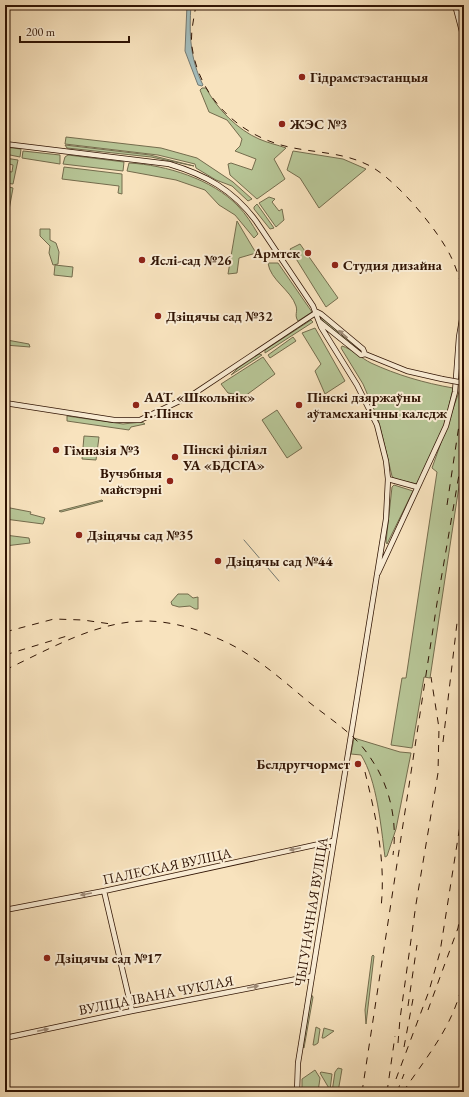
<svg xmlns="http://www.w3.org/2000/svg" width="469" height="1097" font-family="'EB Garamond',serif">
<rect width="100%" height="100%" fill="#f8e3be"/>
<filter id="stains"><feTurbulence type="fractalNoise" baseFrequency=".005" numOctaves="4"/><feColorMatrix values="0 0 0 0 .2 0 0 0 0 .09 0 0 0 0 .02 0 0 0 .5 -.17"/></filter>
<radialGradient id="worn" r=".72"><stop offset=".6" stop-color="#630" stop-opacity="0"/><stop offset="1" stop-color="#630" stop-opacity=".3"/></radialGradient>
<!-- green -->
<path fill="#b7c596" stroke="#746c4d" d="M202,88h4c11,21 32,42 53,51 9,4 19,6 27,9l-12,11 11,20 -28,20 -27,-24 -2,-11 3,-1 21,7 4,-11 -21,-8 5,-5 2,-7 -15,-19 -18,-8 -9,-22z
M66,137l95,11 36,10 36,24 19,17 -4,2 -16,-15 -16,-6 -20,-12 -1,-4 -37,-9 -93,-11z
M65,145l85,10 44,11 -43,-9 -84,-9z
M5,147l16,2 -1,8 -15,-3z
M23,151l37,4v9l-38,-6z
M293,151l50,8 23,10 -47,39 -19,-30 -13,-8z
M68,155l56,7 -1,9 -60,-7 2,-7z
M5,158l13,2 -5,24 -8,-1v-12l7,1 1,-7 -8,-2z
M129,163c37,2 83,16 109,43 8,8 14,18 20,28l-4,4 -19,-23 -16,-10 -14,-15 -29,-10 -49,-9z
M64,167l58,7v20l-4,-1 1,-7 -57,-7z
M5,186l8,2 -6,33h-2z
M269,197l6,2 -3,3 7,9 3,-2 2,11 -8,7 -17,-24z
M257,204l17,24 -4,1 -16,-20v-2z
M237,221l19,32 -17,5 -2,15 -9,1z
M40,229h10v11l6,3 3,9 -1,12 -5,1 -4,-12 1,-7 -10,-10z
M300,244l38,54 -12,9 -36,-58z
M268,263h10l34,49 -14,9c-4,-6 0,-9 -2,-15 -5,-16 -26,-26 -28,-43z
M55,265l18,2 -1,10 -18,-2z
M464,312v63h-4l-1,-18z
M320,316l43,33v4c-8,-5 -42,-30 -43,-37z
M311,320l2,2 -48,31v-3z
M315,328l30,53 -20,13 -10,-23 6,-7 -19,-31z
M8,331l-1,9 22,4 1,3 -25,-2v-11z
M293,337l3,4 -26,17 -2,-3z
M342,346c10,3 19,12 29,17 26,12 53,20 82,25l-8,37 -28,59 -23,-5 -2,-3 -14,-57 -15,-35 -22,-36z
M259,354l3,1 -31,20 7,-7z
M263,357l12,17 -30,22 -17,-3 -7,-9z
M460,389l4,1v63l-34,225 -6,-1 -12,71 -21,-3 11,-67h4l31,-206 -5,-4z
M277,410l25,38 -15,10 -25,-38z
M67,416l56,8 19,-2 3,2 -14,3 -2,3 -62,-9z
M84,436l15,1 -3,23 -14,-1z
M394,485l19,6 -26,53 -1,-2 6,-55z
M102,500l1,1 -42,11 -2,-1z
M5,507l26,5 -1,2 15,4 -2,6 -38,-5z
M5,535l24,3 1,5 -25,3z
M178,594h10l5,4 5,-1v12h-3l-5,-3 -11,1 -7,-2 -1,-3z
M354,738l46,14 11,1 -15,76 -9,27 -2,1c-4,-30 -8,-77 -24,-102l-10,-1z
M373,955l1,1 -8,68 -1,-14 7,-54z
M311,994l2,3 -9,51 -1,-1z
M316,1027l4,2 -2,14 -3,2h-2z
M324,1028l10,3 -10,7h-2z
M338,1068l4,1 -4,23h-6l3,-20z
M315,1070l5,8 -2,14h-14l-2,-5v-8z
M321,1072l11,2 -2,16 -10,-17z"/>
<!-- water -->
<path fill="#a2bcbc" stroke="#747972" d="M187,5h4c-2,29 -1,54 12,80l-1,1 -4,-1 -13,-34z"/>
<g fill="none" stroke-linecap="round" stroke-linejoin="round">
<!-- stream -->
<path stroke="#747972" stroke-width="1" d="M244,540l35,41"/>
<defs>
<path id="secondary" d="M455,5l9,34
M5,144l164,20c37,11 64,26 87,57l57,85 8,21 36,58 20,40 9,36 2,18 -2,40 -88,544 -1,29
M317,312l4,2 42,35 2,5
M320,322l41,33 4,-1 42,17 35,8
M5,403l109,17h26l52,-25 125,-83
M388,479l29,8
M378,573l68,-147 9,-34 4,-55 5,-29
M104,891l28,120
M5,910l99,-19 229,-50
M5,1038l127,-27 180,-35"/>
</defs>
<!-- secondary casing -->
<use href="#secondary" stroke="#301404" stroke-width="6"/>
<!-- secondary -->
<use href="#secondary" stroke="#faedd5" stroke-width="4.5"/>
<!-- rail -->
<path stroke="#301404" stroke-width="1" stroke-dasharray="7 7" stroke-linecap="butt" d="M196,5c-2,13 -6,29 -4,42 7,48 43,85 89,98 28,8 58,6 85,19 28,12 74,68 86,95 6,13 10,27 12,41
M447,505l17,-113
M5,632l49,-13 29,1 28,4
M5,655l62,-19
M5,670c45,-21 93,-50 144,-49 24,1 49,8 70,18 34,14 63,41 91,64 14,11 30,22 43,34 10,9 18,21 25,33 14,26 19,56 15,85
M443,742l14,-119
M365,772c11,45 21,89 16,136
M408,1006l9,-61
M428,1010l30,-82 6,-34
M398,1043l2,-24 16,-115 22,-131 1,-45 -8,-51
M404,1047l9,-48
M396,1079l33,-88 11,-39 24,-152
M362,1092l75,-489 24,-140 3,-32
M387,1092l8,-56
M397,1092l7,-18
M403,1092c26,-39 54,-70 61,-118"/>
<defs>
<path id="secondary-bridge" d="M442,379l22,4"/>
</defs>
<!-- secondary-bridge casing -->
<use href="#secondary-bridge" stroke="#301404" stroke-width="6" stroke-linecap="butt"/>
<!-- secondary-bridge -->
<use href="#secondary-bridge" stroke="#faedd5" stroke-width="4.5"/>
</g>
<!-- one-way arrows -->
<defs><path id="oneway-solid" d="M-6-.8H1V-3.2L6.5 0L1 3.2V.8H-6Z"/></defs>
<g fill="#9f8b77">
<use href="#oneway-solid" transform="translate(343 334) rotate(-140)"/>
<use href="#oneway-solid" transform="translate(295 849) rotate(168)"/>
<use href="#oneway-solid" transform="translate(86 894) rotate(170)"/>
<use href="#oneway-solid" transform="translate(253 987) rotate(-10)"/>
<use href="#oneway-solid" transform="translate(43 1030) rotate(-12)"/>
</g>
<!-- markers -->
<g fill="#8f2418" stroke="#faedd5" stroke-width="1.5">
<circle cx="302" cy="77" r="4"/>
<circle cx="282" cy="124" r="4"/>
<circle cx="308" cy="253" r="4"/>
<circle cx="142" cy="260" r="4"/>
<circle cx="335" cy="265" r="4"/>
<circle cx="158" cy="316" r="4"/>
<circle cx="136" cy="405" r="4"/>
<circle cx="299" cy="405" r="4"/>
<circle cx="56" cy="450" r="4"/>
<circle cx="175" cy="457" r="4"/>
<circle cx="170" cy="481" r="4"/>
<circle cx="79" cy="535" r="4"/>
<circle cx="218" cy="561" r="4"/>
<circle cx="358" cy="764" r="4"/>
<circle cx="47" cy="958" r="4"/>
</g>
<g text-anchor="middle" stroke-width="4" stroke-linejoin="round" paint-order="stroke">
<!-- poi labels -->
<g font-size="14" font-weight="bold" fill="#301404" stroke="#faedd5" text-anchor="start">
<text x="310" y="82">Гідраметэастанцыя</text>
<text x="290" y="129">ЖЭС №3</text>
<text x="300" y="258" text-anchor="end">Армтек</text>
<text x="150" y="265">Яслі-сад №26</text>
<text x="343" y="270">Студия дизайна</text>
<text x="166" y="321">Дзіцячы сад №32</text>
<text x="144" y="402">ААТ «Школьнік»<tspan x="144" dy="16">г. Пінск</tspan></text>
<text x="307" y="402">Пінскі дзяржаўны<tspan x="307" dy="16">аўтамеханічны каледж</tspan></text>
<text x="183" y="454">Пінскі філіял<tspan x="183" dy="16">УА «БДСГА»</tspan></text>
<text x="64" y="455">Гімназія №3</text>
<text x="162" y="478" text-anchor="end">Вучэбныя<tspan x="162" dy="16">майстэрні</tspan></text>
<text x="87" y="540">Дзіцячы сад №35</text>
<text x="226" y="566">Дзіцячы сад №44</text>
<text x="350" y="769" text-anchor="end">Белдругчормет</text>
<text x="55" y="963">Дзіцячы сад №17</text>
</g>
<!-- street labels -->
<g font-size="14" fill="#301404" stroke="#faedd5">
<text transform="translate(167 866) rotate(-12)" y="5">ПАЛЕСКАЯ ВУЛІЦА</text>
<text transform="translate(311 912) rotate(-81)" y="5">ЧЫГУНАЧНАЯ ВУЛІЦА</text>
<text transform="translate(156 995) rotate(-11)" y="5">ВУЛІЦА ІВАНА ЧУКЛАЯ</text>
</g>
</g>
<!-- margin -->
<rect width="469" height="1097" fill="none" stroke="#f8e3be" stroke-width="20"/>
<rect x="6" y="6" width="457" height="1085" fill="none" stroke="#301404" stroke-width="2"/>
<rect x="10" y="10" width="449" height="1077" fill="none" stroke="#301404"/>
<!-- scale -->
<path d="M20 36v6h109v-6" fill="none" stroke="#301404" stroke-width="2"/>
<text x="26" y="36" font-size="12" fill="#301404" stroke="#faedd5" stroke-width="3" paint-order="stroke">200 m</text>
<rect width="100%" height="100%" filter="url(#stains)"/>
<rect width="100%" height="100%" fill="url(#worn)"/>
</svg>
